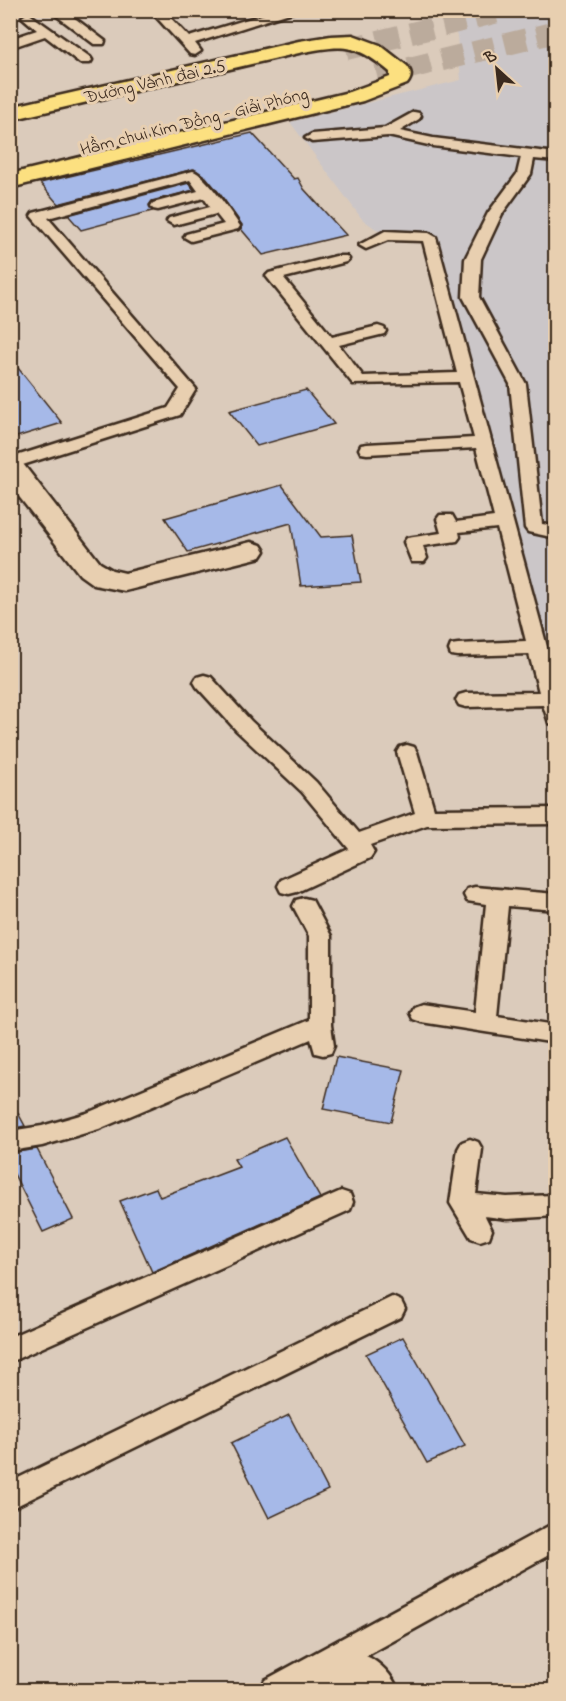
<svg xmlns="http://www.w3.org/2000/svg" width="566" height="1701" font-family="'Indie Flower',sans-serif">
<rect width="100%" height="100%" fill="#dbcbbb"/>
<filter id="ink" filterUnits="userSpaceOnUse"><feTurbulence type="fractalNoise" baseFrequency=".0167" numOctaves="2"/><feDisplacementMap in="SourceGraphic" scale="12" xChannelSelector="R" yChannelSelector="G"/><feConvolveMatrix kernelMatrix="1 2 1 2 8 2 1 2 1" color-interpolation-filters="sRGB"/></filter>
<g filter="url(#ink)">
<!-- built -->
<path fill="#cbc6c8" d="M448,11h107v691l-124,-467 -36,-1 -19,-5 -14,-10 -72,-97 171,-42 -4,-44z"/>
<!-- building -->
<path fill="#a6b9e8" stroke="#3b2a1e" stroke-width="1.5" d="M252,133l42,46 4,-1 6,11 42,46 -83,20 -22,-26 1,-4 -22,-31 -14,-17 -12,-8 -136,35 -18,-21z
M189,183l5,7 -42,11 -3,4 3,6 -71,19 -13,-15z
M10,358l52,65 -52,16z
M306,390l28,34 -77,22 -28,-35z
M282,485l39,52 31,-2 9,47 -60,4 -10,-63 -103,29 -23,-34z
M336,1057l68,13 -13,52 -68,-13z
M12,1102l13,24 -15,3z
M285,1137l35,61 -168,74 -32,-71 36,-13 4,9 79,-30 -5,-8z
M37,1149l36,70 -30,13 -33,-66v-13z
M403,1337l62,109 -38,17 -61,-109z
M289,1415l39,75 -59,28 -38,-75z"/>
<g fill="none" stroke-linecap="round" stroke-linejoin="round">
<!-- primary-tunnel -->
<path stroke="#bbab9c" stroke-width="22" stroke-dasharray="22 11" stroke-linecap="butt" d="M346,49l160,-39
M377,76l179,-44"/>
<defs>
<path id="service" d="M49,10h15l41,31 -1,3h-10z
M150,10h13l26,27 89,-27h21l-104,33 6,8 -6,4 -5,-1z
M28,13l62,44 2,3 -2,3h-10l-35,-27 -35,12v-9l27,-9 -15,-13z
M414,112l5,1 2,3 -2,3 -19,12 33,7 123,15v8l-22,-2 -3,15 -29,40 -21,45 -2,38 47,87 16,140 14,2v12l-28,-6 -3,-4 -15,-144 -47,-87 2,-38 23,-46 29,-39 4,-17 -88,-11 -45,-10 -76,6 -7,-4 7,-4 73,-6z
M193,171c12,3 39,43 47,55l-2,3 -47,12 -7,-4 2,-3 38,-10 -8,-10 -42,11 -7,-4 2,-3 41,-11 -6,-9 -46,12 -5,-1 -2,-3 2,-3 45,-12 -8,-11 -142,38 148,171 -16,26 -170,54v-11l158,-50 12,-19 -149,-173 2,-3z
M385,231l44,2 7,4 120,443v45l-7,-2 -6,-18 -77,2 -7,-2 -3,-5 3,-5 7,-2 73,-1 -10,-38 -71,2 -7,-1 -2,-5 2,-5 7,-1 68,-3 -29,-113 -38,4 1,5 -3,4 -34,5 4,12 -3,4h-12l-8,-20 3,-4 34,-5 -4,-14 3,-4h12l4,7 38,-5 -18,-69 -109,6 -6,-1 -2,-4 2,-4 6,-1 107,-6 -15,-56 -106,2 -87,-108 3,-3 67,-17h10l3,3 -3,3 -62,16 48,59 46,-11 6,2 2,3 -2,3 -45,11 24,31 94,-3 -34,-132 -35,-1 -22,9 -7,-4z
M204,675l7,2 40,44 65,61 43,51 56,-20 -18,-61 3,-5 7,-2 7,2 3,5 17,57 122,-1v16l-129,1 -57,20 4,7 -4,6 -73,34 -8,2 -8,-2 -3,-6 3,-6 68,-31 -47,-57 -65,-61 -40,-44 -3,-5 3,-5z
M475,887l81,7v16l-48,-4 -11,110 59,9v18l-135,-21 -8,-3 -3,-6 3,-6 8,-3 54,8 11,-108 -19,-3 -3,-6 3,-6z
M304,898l8,2 19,36v89l3,21 -3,7 -8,2 -8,-2 -4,-14 -212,90 -57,17 -32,5v-20l32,-5 45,-13 222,-93v-84l-16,-30 3,-6z
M470,1139l8,3 4,7 -6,45 31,3 46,-2 3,1v20l-49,3 -22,-3 7,14 -3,8 -9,3 -9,-3 -21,-35 8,-54 4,-7z
M341,1191l9,3 3,8 -3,8 -340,152v-25z
M392,1297l9,4 4,8 -4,8 -391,192v-27z
M556,1522v29l-190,105c14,6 27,20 32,34h-35l-4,-4 -15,4h-84l5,-10z"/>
<path id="minor" d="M10,458l10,2 80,103 12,7 13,3 126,-31 10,3 4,6 -4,6 -136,34 -31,-6 -14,-10 -70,-90z"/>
<path id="primary" d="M353,35l27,10 27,21c5,6 5,12 0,18l-44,17 -353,87v-14l339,-82 41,-15v-5c-37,-30 -46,-27 -91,-19l-289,67v-13l289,-66 32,-5z"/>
</defs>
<!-- service casing -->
<use href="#service" stroke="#3b2a1e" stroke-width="5"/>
<!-- minor casing -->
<use href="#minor" stroke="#3b2a1e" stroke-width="5"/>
<!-- primary casing -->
<use href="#primary" stroke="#3b2a1e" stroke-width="5"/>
<!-- service -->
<use href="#service" fill="#e8cfb0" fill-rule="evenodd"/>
<!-- minor -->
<use href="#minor" fill="#e8cfb0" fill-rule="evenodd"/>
<!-- primary -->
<use href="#primary" fill="#fce080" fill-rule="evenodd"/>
</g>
</g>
<g text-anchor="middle" stroke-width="6" stroke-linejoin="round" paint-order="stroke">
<!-- far-street labels -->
<g font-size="18" fill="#3b2a1e" stroke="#e8cfb0">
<text transform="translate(155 81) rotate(-13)" y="6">Đường Vành đai 2.5</text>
<text transform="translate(194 121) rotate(-14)" y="6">Hầm chui Kim Đồng - Giải Phóng</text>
</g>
</g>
<!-- margin -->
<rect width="566" height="1701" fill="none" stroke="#e8cfb0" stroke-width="36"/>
<rect x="18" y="18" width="530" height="1665" fill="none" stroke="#3b2a1e" stroke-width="2" filter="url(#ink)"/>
<!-- north arrow -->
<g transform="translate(497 69) rotate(333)" stroke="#e8cfb0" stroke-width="4.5" paint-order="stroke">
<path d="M0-4.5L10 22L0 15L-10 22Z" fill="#3b2a1e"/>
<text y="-9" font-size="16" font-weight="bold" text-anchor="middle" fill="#3b2a1e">B</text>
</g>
</svg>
